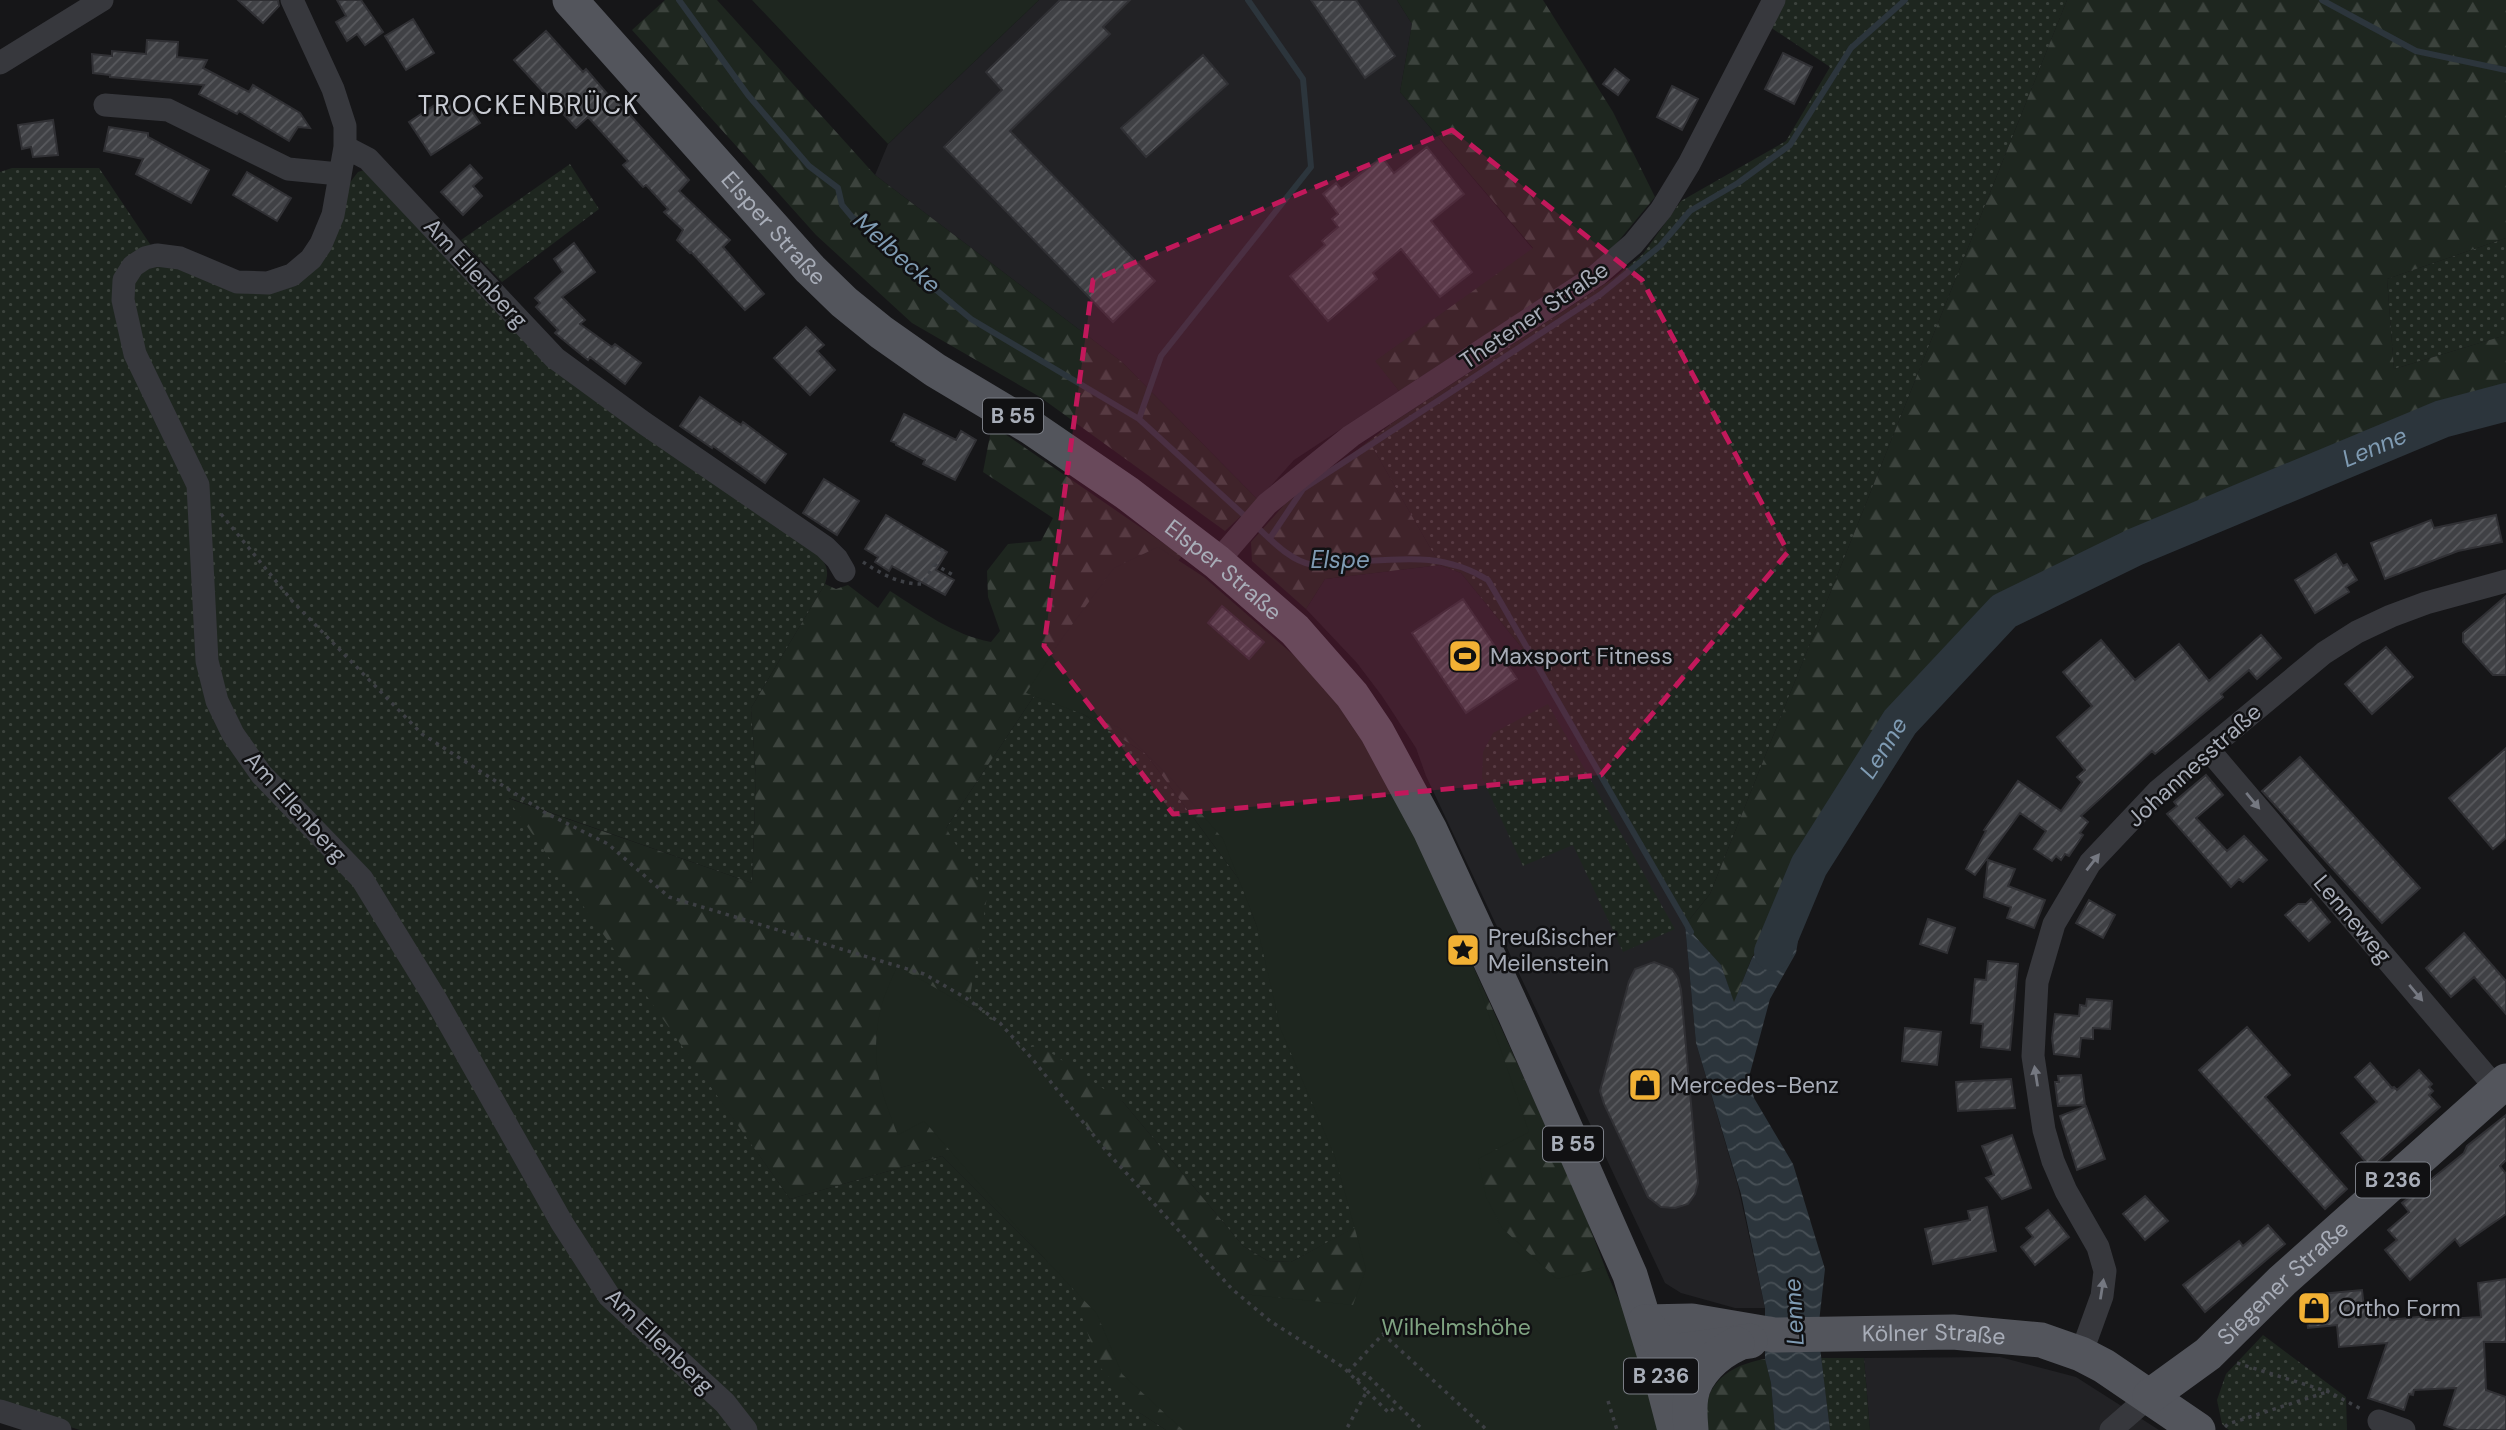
<svg xmlns="http://www.w3.org/2000/svg" width="2506" height="1430" font-family="'DM Sans',sans-serif">
<defs>
<pattern id="grass-dots" width="8" height="8" patternUnits="userSpaceOnUse" patternTransform="scale(1.75)"><rect width="8" height="8" fill="#1e261f"/><path d="M2 2h.1M6 6h.1" fill="none" stroke="#3c433d" stroke-width="1.8" stroke-linecap="round"/></pattern>
<pattern id="forest-firs" width="22" height="20" patternUnits="userSpaceOnUse" patternTransform="scale(1.75)"><rect width="22" height="20" fill="#1e261f"/><path d="M5 1l3.5 6h-7zM16 11l3.5 6h-7z" fill="#3c433d"/></pattern>
<pattern id="water-waves" width="16" height="10" patternUnits="userSpaceOnUse" patternTransform="scale(1.75)"><rect width="16" height="10" fill="#2c353c"/><path d="M0 5q4-4 8 0t8 0" fill="none" stroke="#485056"/></pattern>
<pattern id="building-hatch" width="6" height="6" patternUnits="userSpaceOnUse" patternTransform="scale(1.75)"><rect width="6" height="6" fill="#404145"/><path d="M-1 1l2-2M0 6l6-6M5 7l2-2" fill="none" stroke="#595a5e"/></pattern>
</defs>
<rect width="100%" height="100%" fill="#161618"/>
<!-- built -->
<path fill="#222225" d="M1039,0h358l15,24 -12,68 133,157 -157,112 23,30 -105,69 -36,40 -136,-138 -247,-187 13,-31z
M1440,565l21,8 70,86 77,125 77,141 11,118 42,143 27,122h-30l-54,-15 -16,-10 -239,-507 -10,-28 -34,-52 -25,-33 -51,-54 19,-30z
M2000,1357l76,20 83,53h-289l-6,-72z"/>
<!-- grass -->
<path fill="url(#grass-dots)" d="M1783,0h284l-357,894 -25,31 -77,-141 -77,-125 -70,-86 -21,-8 -71,-124 26,-20 219,-143 29,-24 38,-53 105,-60 44,-74 -60,-40z
M570,164l29,45 -97,73 -41,-42z
M12,168h87l53,79 26,19 123,12 47,-93 10,-13 6,-2 96,99 356,283c10,12 14,17 9,32l-74,124 5,68 -4,107 -243,-85 281,401 152,-43 129,129 69,128 26,17h-1086l-80,-25v-1233z
M2506,238v97l-112,34 -7,-90z
M1040,687l106,67 95,128 121,342 -71,38 -23,-1 -25,-15 -120,-144 -105,-50 -50,-44 -22,-180z
M1548,704l127,225 -52,23 -50,-107 -50,21 -41,-88 1,-26 10,-19z
M2263,1335l83,62 1,33h-118l-7,-6 -5,-24 9,-26z
M1821,1358h43l6,72h-40z"/>
<!-- forest -->
<path fill="url(#forest-firs)" fill-rule="evenodd" d="M665,0h52l158,175 247,187 136,138 -33,31 -185,-134 -128,-74 -96,-88 -184,-205z
M1397,0h146l70,112 42,85 -44,53 -37,27 -175,114 -24,-30 158,-113 -133,-156 12,-68z
M2067,0h439v238l-119,41 7,90 112,-34v70l-488,196 -79,82 -132,204 -55,70 -18,46 -13,-38 -36,-40 25,-31z
M992,425l190,131 -23,29 148,121 18,-17 33,39 38,69 183,402 48,126 28,105h-489l-26,-17 -41,-47 -28,-81 -129,-129 -152,43 -283,-401 245,85 4,-107 -5,-68 74,-124 11,5 12,-4 30,23 12,-17c32,20 63,44 101,51l9,-11 -12,-34 -1,-26 21,-27 33,-3 12,-23 -70,-46zM1040,687l106,67 95,128 120,342 -70,38 -23,-1 -25,-15 -120,-144 -82,-56 -11,1 -12,5 -50,-44 19,-111 -41,-69z
M1369,441l71,124 -115,14 -19,30 -54,-48 -1,-19 34,-38z
M1765,1359l6,24 4,47h-70c-4,-44 20,-64 60,-71z"/>
<!-- green -->
<path fill="#1e261f" d="M752,0h287l-151,144z
M1158,547l46,30 101,88 50,66 36,55 70,148 68,198 -51,27 8,38 16,31 55,51 47,-12 55,120 11,43h-487l-61,-56 -25,-60 -52,-55 -121,-138 -26,14c-18,-45 -28,-74 -18,-123 3,-15 11,-31 17,-46l103,59 193,226 49,43 111,11 13,-36 -31,-112 -54,-127 -24,-104 -34,-87 -53,-62 -50,-49 -94,-35 37,-56 51,-69z"/>
<!-- water -->
<path fill="url(#water-waves)" d="M1807,887l-11,66 -26,46 -21,78 5,21 39,66 32,105 -7,62 12,99h-55l-4,-47 -6,-24v-51l-24,-114 -45,-151 -11,-118 36,40 13,37 18,-44z"/>
<g fill="none" stroke-linecap="round" stroke-linejoin="round">
<!-- stream -->
<path stroke="#2c353c" stroke-width="6" d="M679,0l69,95 61,71 29,22 4,17 10,12 31,22 27,29 61,51 168,100
M2322,0l94,51 90,19
M1247,518l-108,-99 22,-63 150,-189 -8,-88 -55,-79
M1255,525c16,15 35,36 58,40 11,2 26,-2 38,-3 50,-3 92,-10 137,18l203,352
M1270,538l33,-49 298,-195 59,-48 30,-35 48,-28 52,-38 61,-97 54,-48"/>
<!-- river -->
<path stroke="#2c353c" stroke-width="38" id="s1" d="M1773,952l36,-86 91,-144 104,-111 131,-64 307,-128 64,-17"/>
</g>
<!-- building -->
<path fill="url(#building-hatch)" stroke="#303034" stroke-width="2" d="M238,0h40l1,6 -16,17z
M337,0h24l22,32 -18,13 -8,-11 -10,7 -11,-19 10,-6z
M1060,0h70l-27,27 7,7 -100,97 145,150 -42,41 -169,-175 58,-57 -16,-18z
M1311,0h45l39,56 -30,22z
M413,19l21,34 -28,17 -21,-34z
M546,31l37,41 3,-3 23,27 2,-2 78,86 -10,11 51,49 -7,7 41,47 -19,16 -54,-58 -1,1 -13,-13 6,-10 -19,-18 4,-3 -22,-24 -3,2 -20,-22 5,-4 -40,-44 -12,11 -62,-68z
M147,40l31,2 -1,15 30,3 -4,8 46,24 4,-7 47,28 10,15 -12,-1 -9,14 -50,-30 -2,3 -38,-20 5,-9 -94,-8v-2l-17,-2 -1,-19 20,2v-5l34,3z
M1783,53l29,14 -18,37 -29,-15z
M1203,55l25,29 -82,73 -25,-29z
M1615,69l14,11 -11,15 -15,-11z
M1672,86l26,13 -16,31 -25,-13z
M447,97l11,17 11,-7 11,16 -49,32 -22,-33z
M53,120l5,35 -25,2 -2,-10 -9,2 -4,-24z
M109,127l39,6v4l61,33 -18,33 -55,-29 7,-15 -39,-8z
M1427,147l37,47 -33,27 41,51 -32,25 -39,-48 -28,24 4,6 -49,42 -38,-45 35,-31 -3,-4 16,-14 -6,-8 6,-5 -15,-20 13,-11 5,6 41,-32 12,16z
M470,165l12,13 -9,8 9,10 -19,19 -22,-23z
M247,172l44,26 -14,23 -44,-26z
M574,243l21,29 -33,25 23,23 -5,4 32,23 3,-3 26,19 -16,21 -35,-27 -2,3 -16,-13 -17,-14 3,-3 -22,-23 4,-4 -5,-5 28,-26 -9,-13z
M806,327l18,18 -7,6 18,19 -25,25 -36,-37z
M700,397l41,28 2,-3 43,32 -21,29 -52,-37 -1,2 -32,-22z
M904,414l52,26 5,-9 15,9 -21,40 -32,-16 2,-4 -29,-15v-2l-5,-2z
M824,479l35,22 -22,34 -34,-22z
M886,515l61,37 -11,18 18,10 -9,15 -53,-29 -3,5 -14,-9 3,-5 -13,-8z
M2496,515l6,27 -44,9 -73,28 -14,-36 60,-23 3,8z
M2336,554l7,12 4,-2 10,16 -11,7 3,5 -34,21 -20,-33z
M2506,596v79h-13l-30,-33v-9z
M1463,599l54,80 -51,34 -54,-80z
M1222,606l42,36 -15,17 -41,-36z
M2261,635l20,23 -24,21 -8,-9 -28,24 2,3 -68,57 -3,-3 -71,65 7,6 -8,11 3,2 -14,21 -4,-2 -4,6 -5,-4 -4,5 -18,-12 12,-18 -26,-18 -45,62 -9,-6 20,-38 -2,-1 34,-49 43,30 21,-29 -5,-5 8,-7 -28,-33 35,-31 -29,-34 38,-32 34,40 44,-36 30,37z
M2386,647l27,30 -41,37 -27,-30z
M2506,748v90l-13,11 -44,-51z
M2300,757l120,131 -38,35 -120,-132z
M2206,775l17,20 -27,23 31,33 17,-15 23,24 -24,22 -4,-3 -8,8 -64,-73 10,-8 -3,-4z
M1988,860l27,9 -7,17 37,14 -11,28 -27,-10 4,-11 -27,-10z
M2311,899l19,23 -21,19 -24,-26 13,-11h8z
M2089,900l26,15 -12,23 -27,-15z
M1928,919l27,9 -8,25 -27,-9z
M2464,933l42,48v33l-32,-37 -23,20 -25,-29z
M1988,961l30,3 -8,86 -29,-3 2,-23 -12,-1 4,-44 11,1z
M1654,962l18,7 6,9 3,12 17,193 -3,11 -7,10 -13,4 -14,-1 -13,-10 -44,-93 -4,-13 29,-110 6,-12z
M2087,999l25,2 -2,28 -17,-1v11l-12,-1 -2,19 -25,-3 -2,-16 3,-24 24,2 1,-11 6,1z
M2247,1027l43,48 -25,22 82,92 -22,20 -126,-139z
M1905,1028l36,4 -4,33 -35,-4z
M2370,1063l22,25 2,-1 3,3 22,-20 13,14 -3,3 4,4 -4,4 11,12 -69,61 -30,-35 36,-31 -22,-25z
M2081,1075l4,30 -27,1 -3,-24h4l-1,-6z
M2011,1079l4,29 -57,3 -2,-29z
M2086,1106l19,53 -28,11 -17,-54z
M2506,1115v45l-6,6 6,8v40l-46,32 -5,-7 -45,41 -25,-30 12,-10 -9,-10 21,-18 -7,-9 62,-50 3,-7z
M2012,1135l19,53 -29,11 -16,-21 8,-3 -12,-29z
M2145,1196l23,25 -23,19 -22,-26z
M1987,1207l9,44 -63,13 -8,-35 45,-9 -2,-9z
M2048,1210l21,27 -34,28 -14,-18 12,-10 -7,-9z
M2268,1225l17,19 -80,68 -22,-27 56,-44 4,5z
M2506,1279v63h-22l2,48 20,7v33h-48l-14,-5 12,-37 -42,2 -1,5 -4,-1 -5,16 -36,-12 19,-55 -48,4 -2,-22 -29,3 -3,-27 5,-6 52,-5 2,17 25,-2 1,15 37,-4 -1,4 55,-3 -3,-34z"/>
<g fill="none" stroke-linecap="round" stroke-linejoin="round">
<!-- path -->
<path stroke="#3d3f44" stroke-width="3.5" stroke-dasharray="3.5 5" stroke-linecap="butt" d="M221,514l72,88 129,132 122,78 64,32 61,53 255,77 42,24 34,25 34,38 73,91 125,137 38,32 73,46 24,24 -21,39
M863,562c18,12 39,23 60,22l20,-36
M934,564l19,11
M2237,1363l92,29 32,17
M1348,1372l35,-38 104,96
M1357,1381l8,-8 58,57
M1367,1391l22,22 8,-8
M1608,1401l9,29
M2225,1427l3,-3 99,-32"/>
<!-- minor -->
<path stroke="#37383d" stroke-width="23" d="M292,0l41,89 12,37v21l-12,68 -12,29 -10,15 -19,16 -24,8 -31,-1 -57,-24 -23,-3 -12,3 -12,8 -9,14 -1,20 12,54 63,131 9,176 10,40 16,33 28,40 101,105 73,119 127,225 47,73 116,107 21,27
M0,63l102,-63
M105,105l63,5 120,59 51,5
M345,147l23,12 187,199 89,65 181,124 12,12 7,12
M1217,562l50,-58 84,-68 246,-161 36,-31 28,-34 28,-46 85,-164
M2208,749l289,340
M2081,1354l21,-58 3,-25 -7,-24 -32,-56 -13,-30 -9,-31 -11,-74 4,-74 17,-58 36,-61 69,-73 165,-137 33,-21 34,-16 35,-13 80,-22
M0,1411l60,19
M2379,1421l25,9
M2111,1430l39,-34"/>
<!-- primary -->
<g stroke="#53555c" stroke-width="35">
<path id="s2" d="M570,0l240,269 34,33 37,30 54,38 97,58 95,65 90,69 78,68 57,65 25,37 53,98 85,184 115,261 31,101 14,54"/>
<path id="s3" d="M1645,1322l47,-1 82,14 179,-3 88,8 40,14 23,12 94,64"/>
<path d="M1645,1322c9,13 17,27 33,29l72,-10"/>
<path id="s4" d="M2150,1396l58,-42 74,-73 224,-200"/>
<path d="M1691,1430c-1,-11 -2,-23 0,-34 4,-23 26,-43 46,-52"/>
</g>
</g>
<!-- one-way arrows -->
<defs><path id="oneway-solid" d="M-6-.8H1V-3.2L6.5 0L1 3.2V.8H-6Z" transform="scale(1.75)"/></defs>
<g fill="#757881">
<use href="#oneway-solid" transform="translate(2253 801) rotate(50)"/>
<use href="#oneway-solid" transform="translate(2093 862) rotate(-52)"/>
<use href="#oneway-solid" transform="translate(2416 993) rotate(50)"/>
<use href="#oneway-solid" transform="translate(2036 1076) rotate(-99)"/>
<use href="#oneway-solid" transform="translate(2102 1289) rotate(-81)"/>
</g>
<!-- marked area -->
<path fill="#c2185b" fill-opacity="0.2" stroke="#c2185b" stroke-width="5" stroke-dasharray="14 9" stroke-linejoin="round" d="M1452,130l190,150 146,272 -187,223 -428,39 -129,-168 49,-366z"/>
<!-- icons -->
<defs>
<symbol id="stadium-square" viewBox="-11 -11 22 22"><rect x="-9" y="-9" width="18" height="18" rx="4" fill="#f2b134" stroke="#111113"/><path d="M0-5a6.5 5 0 1 0 0 10a6.5 5 0 1 0 0-10ZM-3.5-1.8h7v3.6h-7Z" fill="#111"/></symbol>
<symbol id="sight-square" viewBox="-11 -11 22 22"><rect x="-9" y="-9" width="18" height="18" rx="4" fill="#f2b134" stroke="#111113"/><path d="M0-6L1.8-2.2L6-1.7L2.9 1.2L3.7 5.4L0 3.3L-3.7 5.4L-2.9 1.2L-6-1.7L-1.8-2.2Z" fill="#111"/></symbol>
<symbol id="shop-square" viewBox="-11 -11 22 22"><rect x="-9" y="-9" width="18" height="18" rx="4" fill="#f2b134" stroke="#111113"/><path d="M-5-2.5h2.3a2.7 3.5 0 0 1 5.4 0H5L5.5 6h-11ZM-1.5-2.5h3a1.5 2.3 0 0 0-3 0Z" fill="#111"/></symbol>
</defs>
<g fill-rule="evenodd">
<use href="#stadium-square" x="1446" y="637" width="38" height="38"/>
<use href="#sight-square" x="1444" y="931" width="38" height="38"/>
<use href="#shop-square" x="1626" y="1066" width="38" height="38"/>
<use href="#shop-square" x="2295" y="1289" width="38" height="38"/>
</g>
<g text-anchor="middle" stroke-width="5" stroke-linejoin="round" paint-order="stroke">
<!-- shield labels -->
<g fill="#111113" stroke="#7b7e86" stroke-width="2">
<rect x="983" y="398.5" width="60" height="35" rx="5"/>
<rect x="1543" y="1126.5" width="60" height="35" rx="5"/>
<rect x="2356" y="1162.5" width="74" height="35" rx="5"/>
<rect x="1624" y="1358.5" width="74" height="35" rx="5"/>
</g>
<g font-size="21" font-weight="bold" fill="#a8adb8">
<text x="1013" y="423">B 55</text>
<text x="1573" y="1151">B 55</text>
<text x="2393" y="1187">B 236</text>
<text x="1661" y="1383">B 236</text>
</g>
<!-- street labels -->
<g font-size="23" fill="#a8adb8" stroke="#111113">
<text dy="8" stroke="none"><textPath href="#s2" startOffset="306">Elsper Straße</textPath></text>
<text transform="translate(476 273) rotate(47)" y="8">Am Ellenberg</text>
<text transform="translate(1534 315) rotate(-34)" y="8">Thetener Straße</text>
<text dy="8" stroke="none"><textPath href="#s2" startOffset="873">Elsper Straße</textPath></text>
<text transform="translate(2194 765) rotate(-42)" y="8">Johannesstraße</text>
<text transform="translate(296 807) rotate(48)" y="8">Am Ellenberg</text>
<text transform="translate(2353 919) rotate(50)" y="8">Lenneweg</text>
<text dy="8" stroke="none"><textPath href="#s4" startOffset="175">Siegener Straße</textPath></text>
<text dy="8" stroke="none"><textPath href="#s3" startOffset="290">Kölner Straße</textPath></text>
<text transform="translate(660 1341) rotate(44)" y="8">Am Ellenberg</text>
</g>
<!-- poi labels -->
<g font-size="23" fill="#a8adb8" stroke="#111113" text-anchor="start">
<text x="1490" y="664">Maxsport Fitness</text>
<text x="1488" y="945">Preußischer<tspan x="1488" dy="26">Meilenstein</tspan></text>
<text x="1670" y="1093">Mercedes-Benz</text>
<text x="2338" y="1316">Ortho Form</text>
</g>
<!-- park labels -->
<g font-size="23" fill="#7fa381" stroke="#111113">
<text x="1456" y="1335">Wilhelmshöhe</text>
</g>
<!-- water labels -->
<g font-size="24" font-style="italic" fill="#7f9bb3" stroke="#111113">
<text transform="translate(897 253) rotate(42)" y="8">Melbecke</text>
<text dy="8" stroke="none"><textPath href="#s1" startOffset="821">Lenne</textPath></text>
<text x="1340" y="568">Elspe</text>
<text dy="8" stroke="none"><textPath href="#s1" startOffset="233">Lenne</textPath></text>
<text transform="translate(1794 1312) rotate(-93)" y="8">Lenne</text>
</g>
<!-- quarter labels -->
<g font-size="26" letter-spacing="2" fill="#c9ccd4" stroke="#111113">
<text x="529" y="114">TROCKENBRÜCK</text>
</g>
</g>
</svg>
